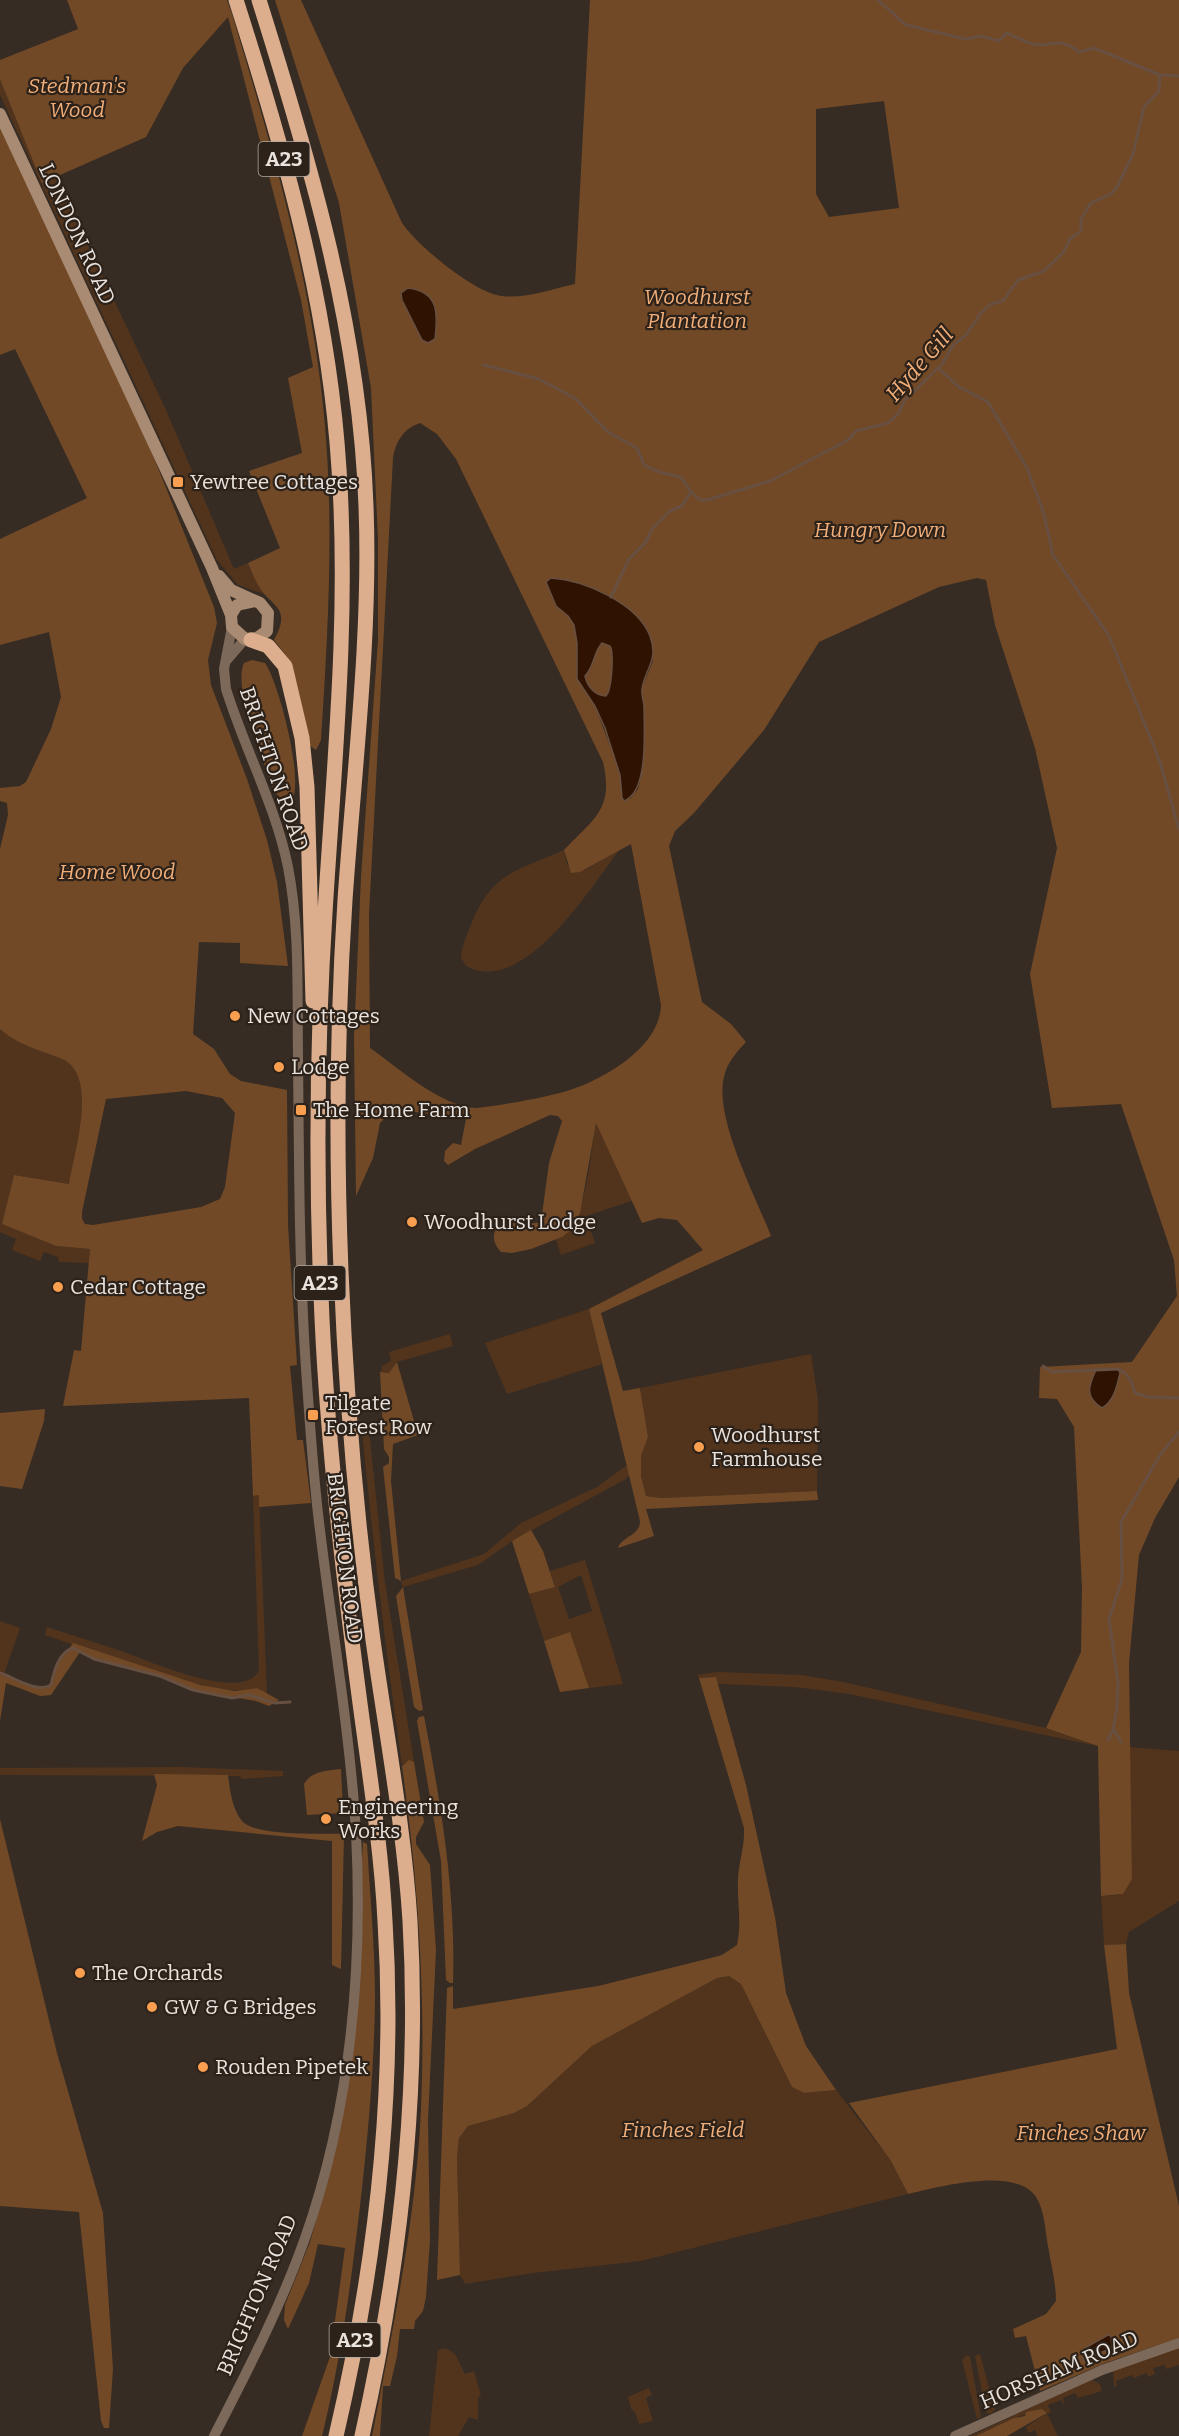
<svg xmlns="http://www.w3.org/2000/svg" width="1179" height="2436" font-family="Bitter,serif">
<rect width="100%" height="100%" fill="#362c24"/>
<!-- green -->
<path fill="#52341c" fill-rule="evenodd" d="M0,59l166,351 68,159 14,-6 11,24 8,8 -29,-10 -21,-25 -217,-465z
M564,850l3,15 18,5 34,-20c-27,36 -96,148 -153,116l-5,-8c1,-13 6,-24 11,-36 21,-51 46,-51 92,-72z
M0,1029c19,17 40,21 62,30 37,16 12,93 7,125l-55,-9 -12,49 54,22 34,3 -1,14 -30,-1 -1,-5 -14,-5 -4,9 -28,-11 4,-11 -16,-7z
M596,1122l36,79 -46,15 9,27 -34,12 -5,-15c32,-14 34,-87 40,-118z
M589,1309l13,55 -95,30 -22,-51z
M450,1334l3,12 -56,16 -8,11 -8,-1 1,-6 9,-5 -2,-9z
M811,1354l7,46 -1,91 -156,7 -15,-2 -5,-20v-20l7,-19 -8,-49z
M366,1429l4,10 15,144 29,179 -11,1 -1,3c-16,-112 -29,-223 -40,-335z
M627,1465l3,10 -6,5 -112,61 -34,24 -75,22 -2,-6 83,-27 37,-31 76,-36z
M259,1495l8,199 -10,-6c-38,14 -168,-39 -212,-53l2,-8c24,8 47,15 71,23 25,8 126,55 141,20l-6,-174z
M585,1560l38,124 -34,4 -19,-55 -26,8 -15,-47 26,-7 -5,-16zM581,1575l11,36 -23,8 -11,-32z
M0,1621l20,7 -16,46 -4,-2z
M717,1672l84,3 42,7 203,46 52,18 -249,-52 -54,-7 -77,-3 -2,-7 -17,1 -2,-3z
M1130,1747l49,4v150l-50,31 -3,12 -22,1 -3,-49 18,-1 13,-16z
M182,1767l101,4v5l-40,3 -5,-3 -238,-1v-7z
M729,1976l12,8 51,103 12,6 32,-3 55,71 17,33 -267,67 -108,12 -68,11 -5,-9 -3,-118 2,-19 9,-12 46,-13 13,-7 65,-60 125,-68z
M1179,2346v19l-13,4 -1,-4 -12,3 2,6 -7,3 -1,-4 -13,5 -2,-3 -16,6 1,5 -3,1 -1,-16z
M446,2348l9,6 10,20 9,-3 7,25 -3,1v23l-9,-3 -11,19h-29l9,-86z
M980,2354l15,56 -5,4 -4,-2 -11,-56z
M967,2355l3,2 11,60 -4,2 -15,-59z
M1091,2379l9,5 2,7 -24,7 -3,-5 -12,5 2,8 -4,-6 -13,5 3,7 -4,2 11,22h-20l-3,-6 -6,3 -3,-6 21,-14 -5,-4 -28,9 -38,18h-6z
M649,2388l3,7 -6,3 7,23 -14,3 -4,-12 -4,-3 -3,-12z"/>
<!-- forest -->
<path fill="#724926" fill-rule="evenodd" d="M67,0h160l5,14c35,117 71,236 87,358 17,122 10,245 2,368l-5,10 -7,-5 -18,-83 -17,-22c19,-34 -4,-33 -16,-55 -4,-7 -7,-15 -10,-22l32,-15 -31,-77 53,-18 -14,-75 25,-11 -12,-67 -73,-283 -45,51 -37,69 -104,46 -42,-104v-19l78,-31z
M275,0h26l101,223c15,22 72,70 100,73 23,3 50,-7 73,-12l15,-284h589v1477l-24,41 -16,37 -10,108 3,216 -9,15 -22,2 -3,-150 -52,-18 35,-76 1,-64 -8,-161 -17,-28 -18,-1 1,-31 92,-5 45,-66 -3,-36 -53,-156 -69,4 -22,-134 27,-126 -22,-100 -40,-123 -9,-45 -9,-2 -38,9 -120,55 -55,88 -70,83 -19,18 -6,15 33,156 29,22 15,18c-9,10 -19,20 -22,35 -10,41 31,118 47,159l-170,77 22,78 17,-3 8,49 -7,19v20l5,20 15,2 156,-7 1,9 -172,9 8,27 -36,12c4,-12 22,-12 22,-27l-51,-212 114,-59 -26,-30 -18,-2 -17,5 -46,-100 -16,90 -8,16 -10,8 -31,12 -19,4 -11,-1c-4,-5 -8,-10 -7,-17 3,-20 35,-8 47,-13l8,-59 13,-42 -4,-5 -8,-1 -75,34 -27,16 -4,-4 1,-10 8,-8 8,2 5,-26 -65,-9 -1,4 -13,2 -7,7 -7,35 -17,38 -2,-158 7,-161 17,-237v-101l-7,-151 -32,-185zM884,101l15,107 -70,9 -13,-23v-85zM420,423l17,11 19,25 147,303c11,48 -9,56 -39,88l7,23 9,-1 51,-28 30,161c-1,39 -48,68 -80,81 -27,11 -74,18 -104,22 -36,-1 -77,-39 -107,-60l-1,-134 24,-456c3,-17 10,-29 27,-35zM558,579l28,6 25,12 15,11 24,27 3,26 -11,27 -1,88 -3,13 -8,10 -35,-93 -18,-27v-36l-3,-18 -6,-9 -12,-10 -10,-24z
M0,114l119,257 95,236 3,16 -9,37 3,25 36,94 20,61 10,42 11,84 -48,-3v-20l-41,-1 -6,92 21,15 16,25 11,7 46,9 1,135 9,140 -7,1 7,74h6l8,63 -52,4v-12l-6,1 -4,-98 -186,8 11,-56 7,1 9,-102 -34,-3 -54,-22 12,-49 55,9c5,-32 30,-109 -7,-125 -22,-9 -43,-13 -62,-30v-180l8,-34 -1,-12 -7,-2v-13l20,-2 6,-4 25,-53 10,-32 -12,-65 -49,13v-106l87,-41 -72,-149 -15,6zM186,1091l36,7 13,15 -10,74 -5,12 -19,8 -108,18 -8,-1 -3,-5v-7l24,-113z
M602,643l8,3c4,7 2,44 -4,50 -11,0 -19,-10 -21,-20 11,-11 7,-23 17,-33z
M252,660l13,3c14,20 39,117 27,137l-8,2 -10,-11c-9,-27 -42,-104 -30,-128z
M397,1362l21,73 -25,9 -2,37 10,100 -6,-3 -12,-111 6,-4v-6l-5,-8 -4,-77 9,1z
M45,1409l-1,12 -22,68 -22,-3v-73z
M531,1530l12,21 12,36 -26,7 -17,-53z
M403,1587l20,123 -4,1 -5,-4 -18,-111z
M570,1632l19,56 -29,4 -16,-51z
M73,1643l127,42 35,6 22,-3 22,12 -10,6 -13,-5 -63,-11 -33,-14 -66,-17 -14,-7 -29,43 -11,1 -34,-13 -6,38v-49c13,6 37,22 51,13l3,-16z
M716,1677l30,108 29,132 11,76 20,53 30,44 -32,3 -12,-6 -51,-103 -12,-8 -12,2 -125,68 -65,60 -13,7 -46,13 -9,12 -2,19 3,118 -23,5 10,-292 6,-2v23l145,-23 109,-27 15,-4 15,-10c5,-22 0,-44 1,-66 1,-18 7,-33 6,-51l-45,-150z
M424,1716c17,88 32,177 29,267h-3l-4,-3 -5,-119 -24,-140 2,-4z
M409,1760l5,2 10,60 -8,15v7l14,21 6,85 -8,170 2,120 -4,57 -3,14 -8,10 -1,8h-14l-3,27 -7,30h-7l-3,50h-8c21,-107 44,-217 49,-327 5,-115 -3,-229 -19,-343z
M341,1769l2,44 -36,2 -3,-31c8,-14 23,-13 37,-15z
M154,1774l74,1c2,15 4,34 14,46 14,16 80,12 102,13l-3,135 -9,-4v-124l-154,-15 -21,6 -15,9 15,-56z
M0,1819l57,234 46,160 10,156 -4,59h-5l-3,-7 -22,-209 -79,-6z
M363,1842l4,2c3,51 8,103 8,154 -1,81 -9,161 -19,241 -8,66 -18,132 -34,197h-20l28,-79 15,-109 -27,-4 -9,39 -21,46 -4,-9 1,-15 25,-63 12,-42 28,-136z
M1126,1944l3,49 50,213v132l-74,25 -65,28 -14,-55 -11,2 -2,-9 33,-15 10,-13c0,-18 -5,-37 -8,-55 -3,-15 -3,-35 -12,-49 -20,-31 -98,-10 -128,-3l-17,-33 -42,-58 268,-54 -13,-104z
M1042,2409l5,4 -40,23h-31l38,-18 11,-2 1,-4z"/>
<!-- water -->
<path fill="#2f1200" stroke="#675042" stroke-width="1.5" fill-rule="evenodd" d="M408,288c31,4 30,25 27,51l-7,4 -6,-3 -20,-40 -1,-7z
M551,578c33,2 86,25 99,58 9,25 -5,32 -8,53 -1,6 2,12 2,18 0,23 5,85 -20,94l-2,-3 -2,-23 -15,-47 -10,-22 -18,-27v-36l-3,-18 -6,-9 -12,-10 -10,-24zM602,643l8,3c4,6 2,44 -4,50 -11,0 -19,-10 -21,-20 10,-11 8,-23 17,-33z
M1118,1369l2,4c-3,13 -6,28 -18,35 -17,-11 -14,-21 -6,-38z
M1108,2335l3,1 1,12 -29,12 2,-12z"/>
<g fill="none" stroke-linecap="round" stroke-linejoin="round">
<!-- stream -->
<path stroke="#675042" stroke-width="3" d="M878,0l28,25 60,14 15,-3 18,5 7,-8c9,3 18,9 27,11 20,4 25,-9 46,8l15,-4 66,27 19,1
M484,365l55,14 37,20 32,33 29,16 7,17 15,7 22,5 10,15
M938,368l21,19 29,15 39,66 17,46 9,41 56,81 50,123 20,70
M611,597l18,-38 17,-17 6,-13 18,-18 12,-5 9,-14 9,8h7l63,-19 78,-41 8,-9 32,-8 11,-10 5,-12 39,-38 10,-18 13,-10 15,-22 10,-9 12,-3 15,-21 26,-9 19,-18 7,-14 11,-8v-12l10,-16 20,-9 6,-7 16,-33 11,-47 15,-16 1,-16
M1043,1366l9,6 66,-3c11,5 14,13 17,24l14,4 30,1
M0,1673c14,4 37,21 51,12 3,-13 7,-32 22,-37l21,11 66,17 33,14 39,8 17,-3 26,8 15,-1
M1114,1730l7,12
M1108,1740l5,-10 4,-22 1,-25 -9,-64 13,-40 -1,-57 39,-67 19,-23"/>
<!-- tertiary -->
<path stroke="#7d695a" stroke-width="10" d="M226,661l19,-22
M214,2436c33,-64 66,-128 90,-195 46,-129 59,-272 52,-408 -6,-102 -24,-202 -36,-303 -7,-53 -10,-107 -14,-161 -7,-104 -7,-209 -8,-314 -1,-62 2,-126 -10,-188 -13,-63 -43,-117 -62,-178l-2,-20 8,-42
M955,2436l147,-66 77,-27"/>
<!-- secondary -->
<path stroke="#a98a72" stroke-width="12" d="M0,114l212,454 19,47
M219,576l12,14 29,13 8,10 -1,18 -10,7 -12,1 -13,-12 -1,-12 6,-10 18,-4"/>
<!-- trunk -->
<path stroke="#dcae8d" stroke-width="15" d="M236,0c49,153 93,308 103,469 10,148 -5,296 -14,444 -8,127 -9,255 -4,382 5,132 20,263 37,393 10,78 23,155 27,233 11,171 -10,348 -49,515
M259,0c52,165 101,331 107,506 5,131 -12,263 -21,394 -8,123 -9,247 -4,371 5,123 15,246 32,369 13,93 31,187 37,281 10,173 -10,346 -48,515
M251,640l17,6 17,20 17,72 5,49 6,214"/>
</g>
<!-- markers -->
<g fill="#fa9f4f" stroke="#2c221a" stroke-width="2">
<rect x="172" y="476" width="12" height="12" rx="3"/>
<circle cx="235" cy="1016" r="6"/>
<circle cx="279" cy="1067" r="6"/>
<rect x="295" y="1104" width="12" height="12" rx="3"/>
<circle cx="412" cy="1222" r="6"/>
<circle cx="58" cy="1287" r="6"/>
<rect x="307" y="1409" width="12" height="12" rx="3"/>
<circle cx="699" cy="1447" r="6"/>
<circle cx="326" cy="1819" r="6"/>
<circle cx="80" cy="1973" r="6"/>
<circle cx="152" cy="2007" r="6"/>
<circle cx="203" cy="2067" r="6"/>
</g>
<g text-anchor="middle" stroke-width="4.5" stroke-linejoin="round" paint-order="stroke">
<!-- shield labels -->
<g fill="#2c221a" stroke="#b0a8a2" stroke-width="1.5">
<rect x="258.5" y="142" width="51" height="34" rx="4.5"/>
<rect x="294.5" y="1266" width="51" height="34" rx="4.5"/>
<rect x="329.5" y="2323" width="51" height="34" rx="4.5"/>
</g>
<g font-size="20" font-weight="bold" fill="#e9e2dd">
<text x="284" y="166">A23</text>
<text x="320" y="1290">A23</text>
<text x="355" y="2347">A23</text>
</g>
<!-- park labels -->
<g font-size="21" font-style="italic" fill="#f1ae79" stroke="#2c221a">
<text x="77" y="93">Stedman's<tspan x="77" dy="24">Wood</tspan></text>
<text x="697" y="304">Woodhurst<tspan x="697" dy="24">Plantation</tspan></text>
<text x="880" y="537">Hungry Down</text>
<text x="117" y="879">Home Wood</text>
<text x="683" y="2137">Finches Field</text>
<text x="1081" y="2140">Finches Shaw</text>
</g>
<!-- street labels -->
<g font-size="21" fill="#e9e2dd" stroke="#2c221a">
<text transform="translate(77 234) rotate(65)" y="7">LONDON ROAD</text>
<text transform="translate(274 769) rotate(71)" y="7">BRIGHTON ROAD</text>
<text transform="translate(345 1558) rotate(83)" y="7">BRIGHTON ROAD</text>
<text transform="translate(257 2295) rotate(-67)" y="7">BRIGHTON ROAD</text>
<text transform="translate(1059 2370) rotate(-23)" y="7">HORSHAM ROAD</text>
</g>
<!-- poi labels -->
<g font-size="21" fill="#e9e2dd" stroke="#2c221a" text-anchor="start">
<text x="190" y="489">Yewtree Cottages</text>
<text x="247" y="1023">New Cottages</text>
<text x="291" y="1074">Lodge</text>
<text x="313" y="1117">The Home Farm</text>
<text x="424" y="1229">Woodhurst Lodge</text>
<text x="70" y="1294">Cedar Cottage</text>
<text x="325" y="1410">Tilgate<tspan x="325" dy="24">Forest Row</tspan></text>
<text x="711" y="1442">Woodhurst<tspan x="711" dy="24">Farmhouse</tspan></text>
<text x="338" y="1814">Engineering<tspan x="338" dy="24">Works</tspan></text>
<text x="92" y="1980">The Orchards</text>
<text x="164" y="2014">GW &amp; G Bridges</text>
<text x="215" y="2074">Rouden Pipetek</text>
</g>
<!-- water labels -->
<g font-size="22" font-style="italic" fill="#f1ae79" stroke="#2c221a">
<text transform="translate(919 364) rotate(-49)" y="8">Hyde Gill</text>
</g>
</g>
</svg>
